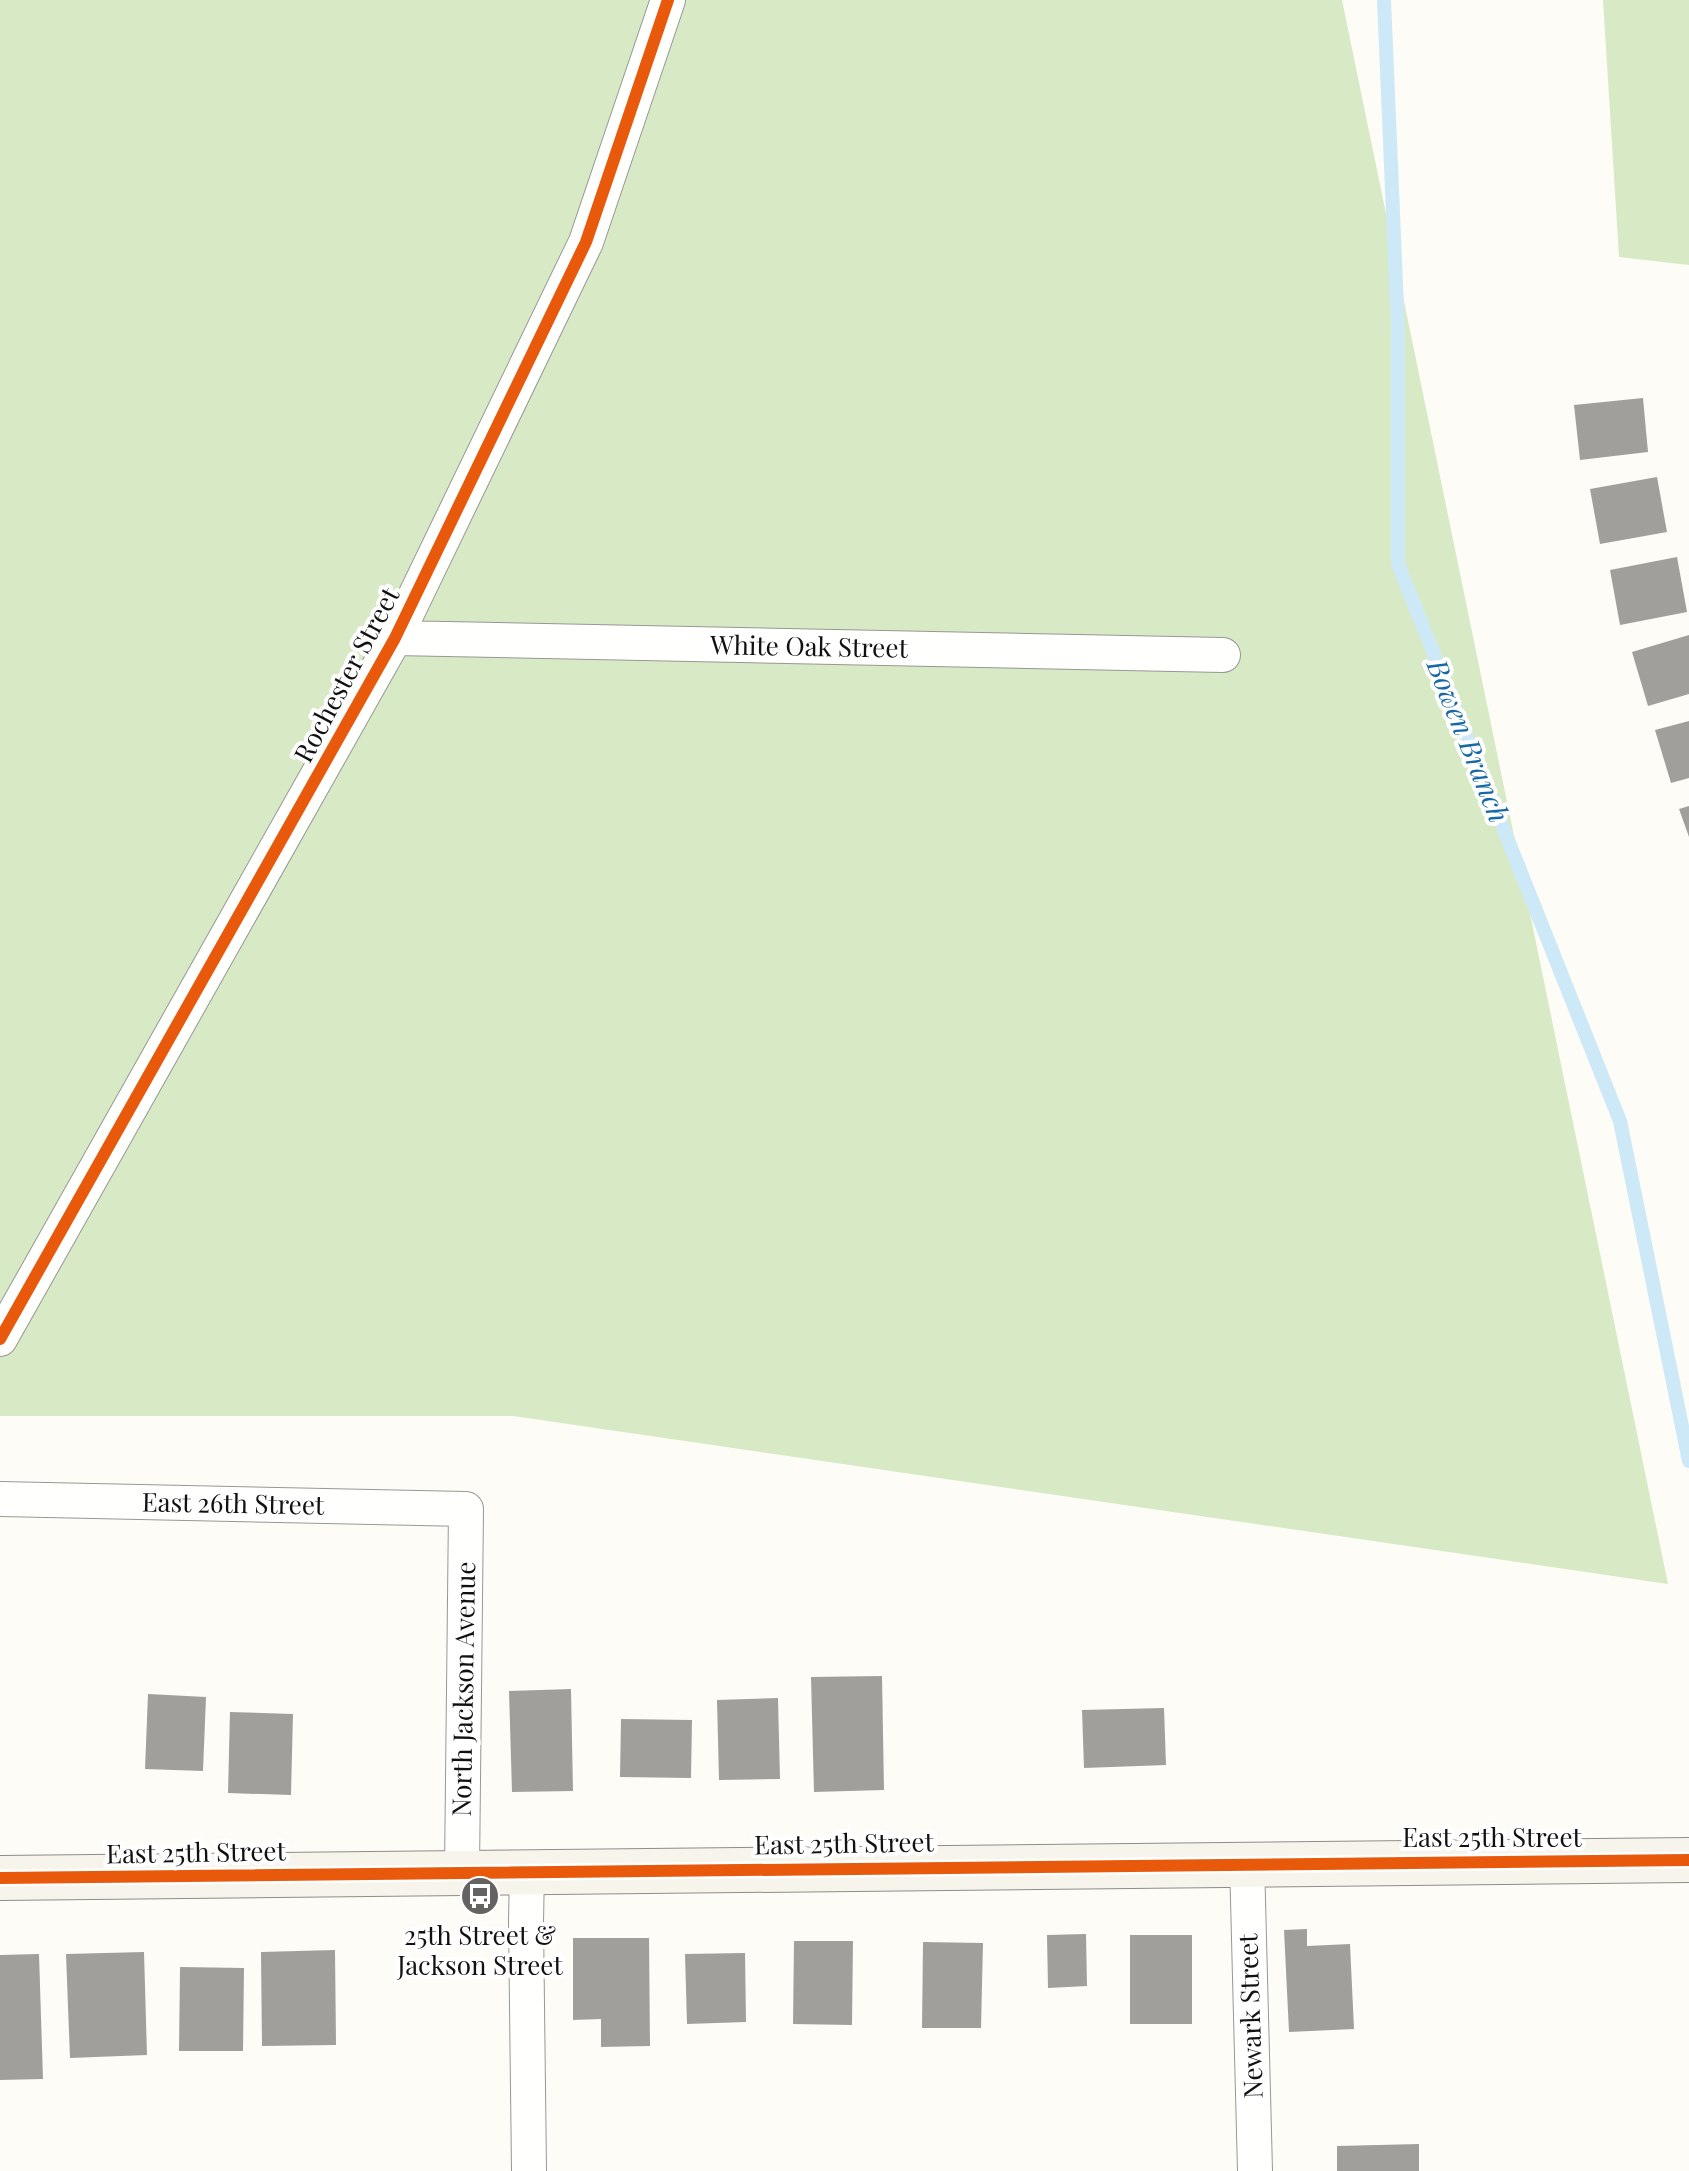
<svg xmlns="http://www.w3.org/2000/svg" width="1689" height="2171" font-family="'Playfair Display',serif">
<rect width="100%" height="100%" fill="#fdfcf7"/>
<!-- forest -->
<path fill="#d8eac5" d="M0,0h1342l326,1584 -1155,-168h-513z
M1603,0h86v265l-70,-8z"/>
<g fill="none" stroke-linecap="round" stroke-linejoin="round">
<!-- stream -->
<path stroke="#cde8f7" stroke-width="14" d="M1384,0l14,331v233l222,557 69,340"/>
</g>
<!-- building -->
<path fill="#a19f9c" d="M1643,398l5,54 -68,8 -6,-55z
M1657,477l10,55 -67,12 -10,-55z
M1677,557l10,55 -67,13 -10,-55z
M1689,635v59l-41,12 -16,-54z
M1689,721v57l-18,5 -16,-53z
M1689,806v31l-10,-28z
M882,1676l2,114 -70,2 -3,-115z
M571,1689l2,102 -61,1 -3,-101z
M148,1694l58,3 -3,74 -58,-2z
M778,1698l2,81 -61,1 -2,-80z
M1164,1708l2,57 -82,3 -2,-58z
M230,1712l63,2 -2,81 -63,-2z
M621,1719l71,1 -1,58 -71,-1z
M1307,1929v17l43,-2 4,85 -65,3 -5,-102z
M1086,1934l1,52 -39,2 -1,-53z
M1130,1935h62v89h-62z
M573,1938h76l1,108 -49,1v-28l-28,1z
M794,1941h59l-1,84 -59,-1z
M923,1942l60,1 -2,85h-59z
M335,1950l1,95 -74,1 -1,-94z
M144,1952l3,103 -77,3 -4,-104z
M745,1953l1,69 -59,2 -2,-70z
M39,1954l4,125 -43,1v-125z
M180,1967l64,1 -1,83h-64z
M1419,2144v27h-82v-25z"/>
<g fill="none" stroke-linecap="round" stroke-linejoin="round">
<defs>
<path id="street" d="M395,638l828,17
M0,1339l395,-701 191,-396 82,-242
M0,1499l466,10 -4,361
M1247,1861l8,310
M527,1870l-1,52 3,249"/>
<path id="secondary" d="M0,1878c563,-10 1126,-17 1689,-18"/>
</defs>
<!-- street casing -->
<use href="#street" stroke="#979795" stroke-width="36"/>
<!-- secondary casing -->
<use href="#secondary" stroke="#8e8d8b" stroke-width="46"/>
<!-- street -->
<use href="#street" stroke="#fffffe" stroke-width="34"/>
<!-- secondary -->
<use href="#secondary" stroke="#f6f4eb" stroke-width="44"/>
<defs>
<path id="cycleway" d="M0,1339l395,-701 191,-396 82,-242
M0,1878c563,-10 1126,-17 1689,-18"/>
</defs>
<!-- cycleway casing -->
<use href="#cycleway" stroke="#fff" stroke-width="17"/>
<!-- cycleway -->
<use href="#cycleway" stroke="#e8590c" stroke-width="12"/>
</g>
<!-- icons -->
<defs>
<symbol id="bus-disc" viewBox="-11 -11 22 22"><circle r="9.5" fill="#646362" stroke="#fff"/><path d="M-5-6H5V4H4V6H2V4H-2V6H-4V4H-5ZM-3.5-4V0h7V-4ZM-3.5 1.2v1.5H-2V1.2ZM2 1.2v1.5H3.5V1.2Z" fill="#fff"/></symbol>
</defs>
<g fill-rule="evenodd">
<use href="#bus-disc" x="458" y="1874" width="44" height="44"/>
</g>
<g text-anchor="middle" stroke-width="8" stroke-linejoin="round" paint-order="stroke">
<!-- street labels -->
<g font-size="26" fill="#111" stroke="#fff">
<text transform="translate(809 647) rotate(1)" y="9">White Oak Street</text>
<text transform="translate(347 675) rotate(-62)" y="9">Rochester Street</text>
<text transform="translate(233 1504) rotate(1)" y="9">East 26th Street</text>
<text transform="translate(464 1689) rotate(-89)" y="9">North Jackson Avenue</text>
<text x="1492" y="1847">East 25th Street</text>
<text transform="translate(844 1844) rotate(-1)" y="9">East 25th Street</text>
<text transform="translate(196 1853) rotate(-1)" y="9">East 25th Street</text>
<text transform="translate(1251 2016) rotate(-92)" y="9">Newark Street</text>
</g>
<!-- poi labels -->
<g font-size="26" fill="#111" stroke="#fff">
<text x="480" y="1945">25th Street &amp;<tspan x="480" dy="30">Jackson Street</tspan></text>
</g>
<!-- water labels -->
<g font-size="28" font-style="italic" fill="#1768a6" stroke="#fff">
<text transform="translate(1468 741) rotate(68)" y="10">Bowen Branch</text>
</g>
</g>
</svg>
